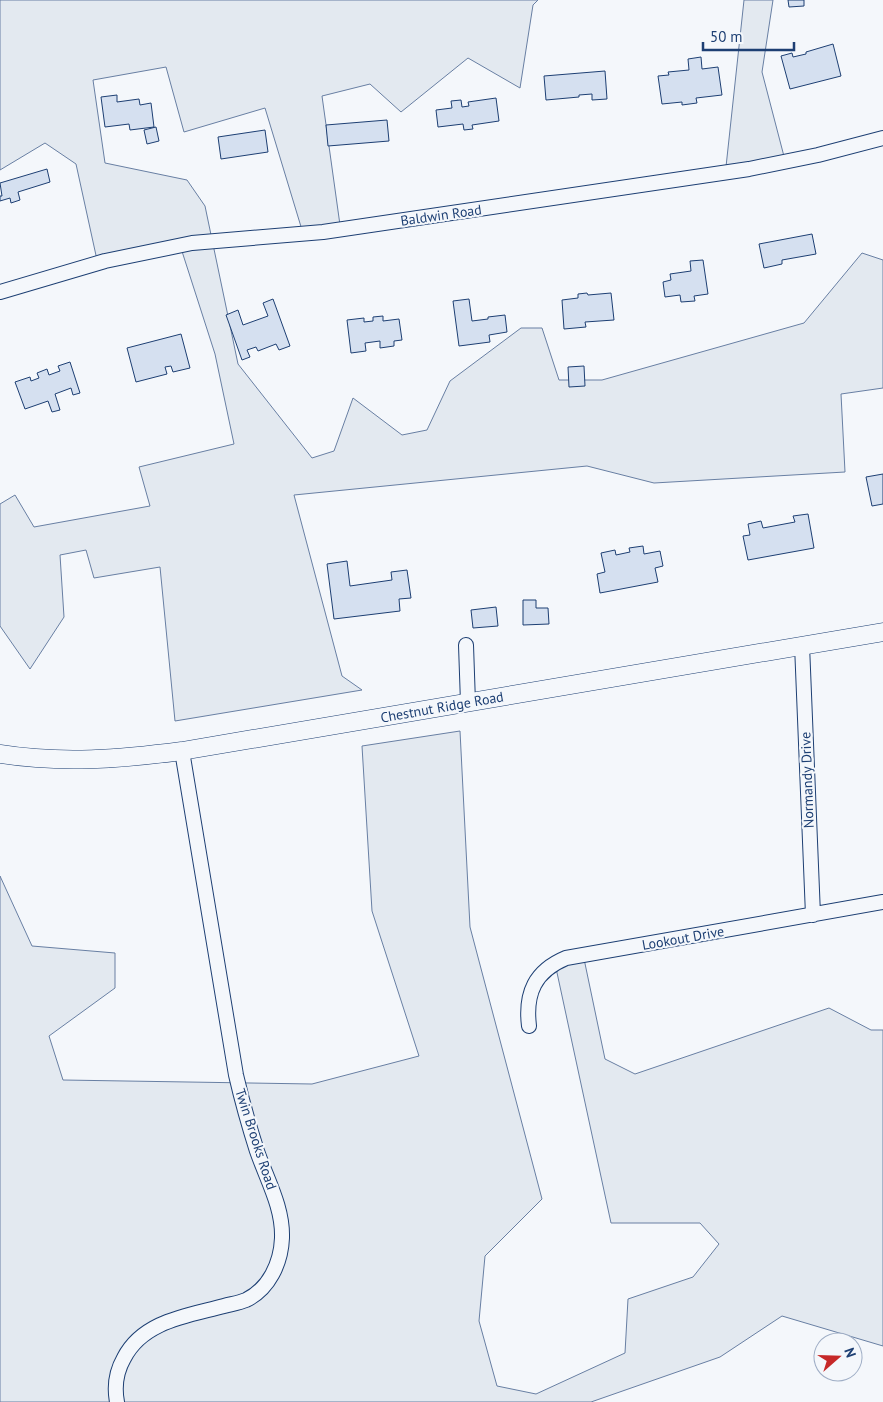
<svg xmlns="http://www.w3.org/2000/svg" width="883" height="1402" font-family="'PT Sans',sans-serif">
<rect width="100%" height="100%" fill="#f4f7fb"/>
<!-- green -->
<path fill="#e3e9f0" stroke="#687fa3" d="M0,0h538l-5,5 -13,83 -52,-30 -67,54 -31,-28 -48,12 18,129 -38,5 -37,-122 -81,24 -18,-65 -73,13 12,83 82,17 18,26 33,158 74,94 22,-7 19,-53 49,37 25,-5 23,-49 71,-53h21l17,52h43l202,-57 58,-70 21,7v128l-42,6 4,78 -191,11 -67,-17 -293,29 48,181 20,14 -187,31 -15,-154 -66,11 -8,-28 -26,5 4,62 -34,52 -30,-43v-122l15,-9 19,32 116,-21 -11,-39 95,-23 -19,-90 -36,-112 -82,18 -21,-96 -31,-21 -45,27z
M744,0h29l-11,72 24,92 -61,12z
M460,731l10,196 72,272 -57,57 -6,65 18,65 39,8 89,-41 3,-54 65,-22 26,-33 -19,-21h-89l-55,-255 27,-14 22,105 30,15 194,-66 42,22h12v316l-101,-30 -62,41 -129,45h-591v-526l32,70 83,7v35l-66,48 14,44 249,4 107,-28 -47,-145 -10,-165z"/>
<!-- building -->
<path fill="#d5e0f0" stroke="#1d3f73" d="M788,0h16v6l-15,1z
M833,44l8,32 -51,13 -9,-33 11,-3 1,4 13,-3v-2z
M701,57l1,12 16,-2 4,28 -26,3 1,5 -15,2v-3l-20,2 -4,-28 11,-1 -1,-3 21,-2 -1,-11z
M605,71l2,28 -15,1v-6l-13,1v2l-33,3 -2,-24z
M117,95v7l22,-3 1,6 11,-2 3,24 -24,3 -1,-6 -24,3 -4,-30z
M496,98l3,23 -27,4 1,4 -9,1 -1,-6 -25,3 -2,-17 16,-2 -1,-7 10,-1 1,7 7,-1 -1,-4z
M387,120l2,21 -61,5 -2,-21z
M156,127l3,14 -12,3 -3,-14z
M265,130l3,22 -47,7 -3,-22z
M47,169l3,13 -32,10 2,8 -9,3 -1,-5 -10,3v-5h2l-2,-13z
M812,234l4,20 -34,6v4l-18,4 -5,-24z
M703,260l5,34 -14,2 1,5 -14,1 -1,-7 -15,2 -2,-15 8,-2 -1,-6 21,-3 -1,-10z
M587,293l1,2 23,-2 3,27 -29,2 1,5 -22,2 -2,-29 16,-2v-4z
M273,299l17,47 -11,4 -3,-6 -18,7 -2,-4 -9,3 3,7 -8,3 -16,-45 12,-5 5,15 25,-9 -5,-13z
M469,299l3,22 16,-2v-2l17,-2 2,17 -18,3 1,7 -31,4 -6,-45z
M383,316v5l16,-2 3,21 -8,1v5l-14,2v-7l-15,2 1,8 -15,2 -4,-33 17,-2v4l9,-1v-4z
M181,334l9,34 -17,4 -2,-6 -6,1 2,7 -31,8 -9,-34z
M70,362l10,31 -7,2 -2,-7 -16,6 5,16 -8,2 -4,-11 -23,8 -10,-27 15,-5 1,4 8,-3 -2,-5 10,-4 2,6 11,-4 -2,-5z
M584,366l1,20 -16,1 -1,-20z
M883,474v30l-11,2 -6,-29z
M808,514l6,34 -66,12 -5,-24 7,-1 -2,-11 13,-3 2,7 32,-6 -2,-6z
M643,546l1,8 16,-3 3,15 -8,2 3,14 -58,11 -3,-19 8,-2 -4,-19 14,-3 1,5 14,-3 -1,-4z
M347,561l3,25 42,-6 -1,-8 16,-2 4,28 -12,1 1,12 -66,8 -7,-55z
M523,600h13v8h12l1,16 -26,1z
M496,607l2,19 -25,2 -2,-18z"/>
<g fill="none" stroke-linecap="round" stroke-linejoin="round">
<defs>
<path id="minor" d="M0,292l105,-31 87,-18 131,-11 426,-63 69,-14 65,-17
M466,645l2,58
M802,645l11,270
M529,1026c-4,-33 6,-55 37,-68l317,-56
M117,1402c-3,-16 -1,-30 7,-44 19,-37 63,-42 100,-52 7,-2 15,-3 22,-6 23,-11 35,-37 36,-62 1,-31 -15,-58 -25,-87 -8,-25 -15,-50 -21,-76l-54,-324"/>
<path id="major" d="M0,754c62,10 121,5 182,-3l701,-119"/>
</defs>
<!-- minor casing -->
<use href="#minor" stroke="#1d3f73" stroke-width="16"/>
<!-- major casing -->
<use href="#major" stroke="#1d3f73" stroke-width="19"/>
<!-- minor -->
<use href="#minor" stroke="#f4f7fb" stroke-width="14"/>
<!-- major -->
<use href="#major" stroke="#f4f7fb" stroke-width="18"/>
</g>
<g text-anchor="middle" stroke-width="4" stroke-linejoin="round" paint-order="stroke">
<!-- street labels -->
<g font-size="14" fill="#1d3f73" stroke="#f4f7fb">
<text transform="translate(441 215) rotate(-8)" y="5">Baldwin Road</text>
<text transform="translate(442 707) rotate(-10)" y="5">Chestnut Ridge Road</text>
<text transform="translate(807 780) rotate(-92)" y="5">Normandy Drive</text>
<text transform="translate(683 938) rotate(-10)" y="5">Lookout Drive</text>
<text transform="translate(256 1139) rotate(72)" y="5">Twin Brooks Road</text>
</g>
</g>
<!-- north arrow -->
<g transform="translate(838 1357) rotate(70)"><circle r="24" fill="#f4f7fb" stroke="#9eadc5"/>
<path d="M0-4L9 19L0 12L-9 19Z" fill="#c62828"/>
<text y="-8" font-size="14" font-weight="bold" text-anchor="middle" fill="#1d3f73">N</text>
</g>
<!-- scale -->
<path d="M703 42v8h91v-8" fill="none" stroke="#1d3f73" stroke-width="2.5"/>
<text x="710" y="42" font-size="15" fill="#1d3f73" stroke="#f4f7fb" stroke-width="4" paint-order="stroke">50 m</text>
</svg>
